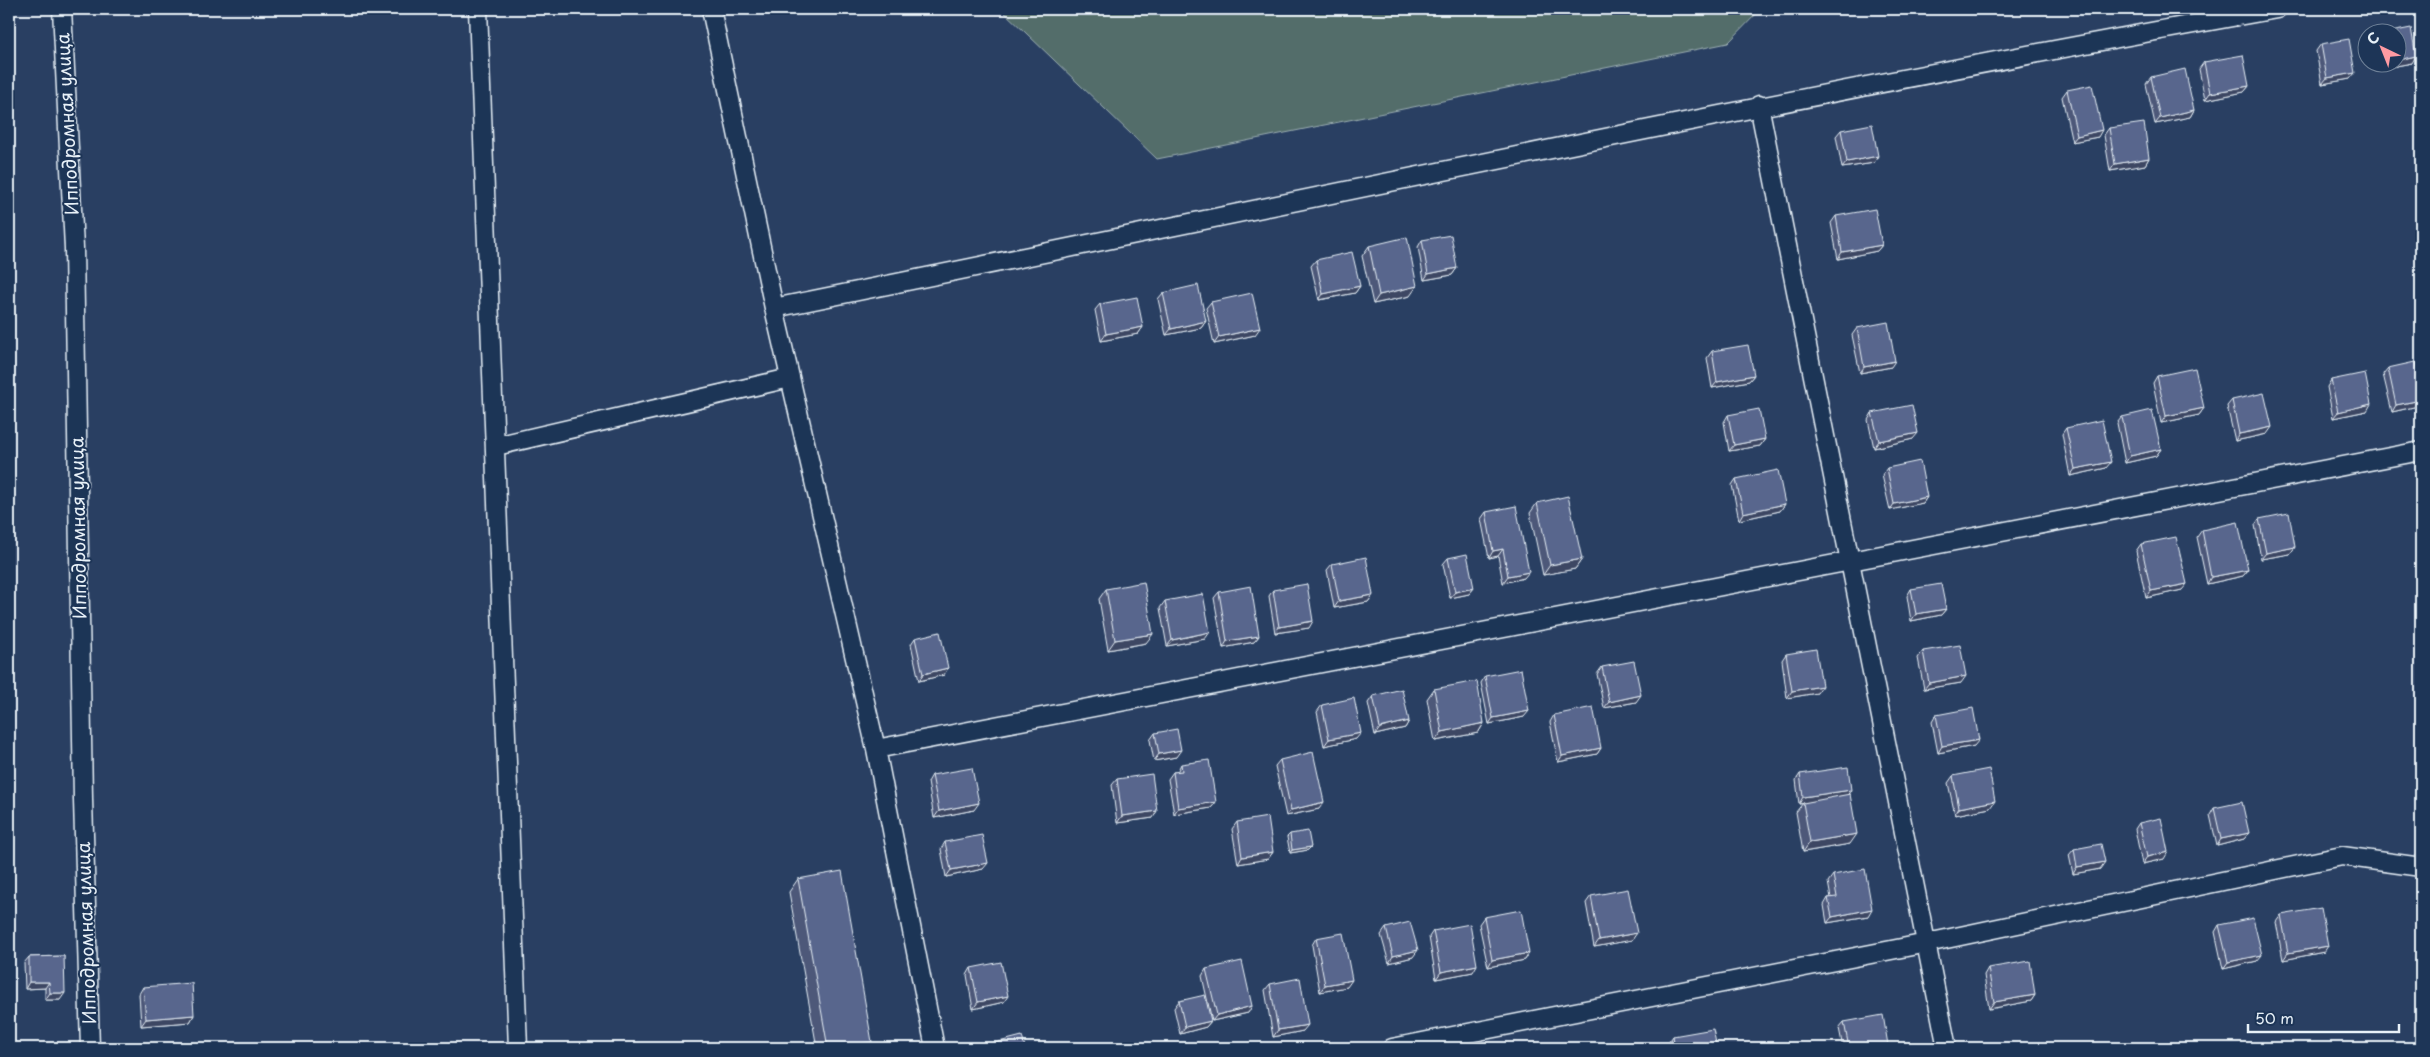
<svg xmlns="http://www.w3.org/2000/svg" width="2430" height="1057" font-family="'Playpen Sans',sans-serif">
<rect width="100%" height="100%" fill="#293f62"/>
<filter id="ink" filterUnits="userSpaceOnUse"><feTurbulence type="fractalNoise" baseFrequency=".02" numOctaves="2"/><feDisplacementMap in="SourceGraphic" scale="10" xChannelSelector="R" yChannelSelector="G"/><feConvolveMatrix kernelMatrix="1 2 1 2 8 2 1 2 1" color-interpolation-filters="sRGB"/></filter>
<g filter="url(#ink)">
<!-- green -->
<path fill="#526d6b" stroke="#9dafb2" d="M1001,9h760l-33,34 -571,116z"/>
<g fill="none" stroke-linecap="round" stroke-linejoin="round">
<defs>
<path id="minor" d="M62,9l12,239 9,551 7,249
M478,9l40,1039
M711,9l63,299 102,441 59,299
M1759,105l188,943
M774,308c501,-101 1000,-209 1503,-299
M496,446l294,-68
M876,749l1545,-298
M1392,1048l535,-105 415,-87 79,11"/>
</defs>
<!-- minor casing -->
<use href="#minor" stroke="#e8f1f8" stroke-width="21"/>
<!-- minor -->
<use href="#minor" stroke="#1d3557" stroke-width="18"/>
</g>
<!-- wall -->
<path fill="#4d5879" stroke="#e8f1f8" d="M2321,44l29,35 -28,5 -6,-33z
M2204,62l45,24 -5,6 -39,8 -6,-31z
M2379,62h19l14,1 -32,6z
M2151,77l43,33 -4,7 -35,7 -9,-40z
M2067,90l31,47 -26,5 -10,-45z
M2109,128l40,30 -4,7 -35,6 -6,-36z
M1841,130l33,33 -32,5 -6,-32z
M1836,216l46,29 -5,6 -39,8 -7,-36z
M1422,240l35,28 -5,7 -28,5 -6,-33z
M1369,246l41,50 -37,8 -11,-48z
M1316,260l44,26 -5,7 -36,7 -8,-34z
M1163,293l43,28 -5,7 -35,7 -8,-36z
M1211,302l44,33 -41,9 -8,-36z
M1100,304l43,23 -5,7 -37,7 -6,-31z
M1857,328l34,39 -31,6 -8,-38z
M1712,351l42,24 -5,6 -37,7 -5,-30z
M2388,368l30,38 -26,6 -9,-38z
M2157,376l47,32 -5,7 -38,8 -8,-40z
M2331,380l36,31 -34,7 -6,-31z
M2232,400l35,34 -32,7 -8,-35z
M1872,413l41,26 -39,9 -6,-28z
M1728,415l37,24 -5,7 -31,5 -5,-29z
M2122,417l39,32 -5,7 -31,7 -8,-40z
M2066,428l40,40 -36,8 -8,-42z
M1887,468l40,29 -4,6 -33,7 -8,-35z
M1736,479l49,25 -5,7 -41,9 -7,-35z
M1537,503l45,56 -7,10 -32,6 -13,-62z
M1486,512l38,66 -21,5 -5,-27 -9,2 -8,-39z
M2259,519l36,28 -5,7 -29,5 -6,-34z
M2202,530l46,40 -5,6 -36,8 -10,-47z
M2141,544l41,46 -36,8 -10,-47z
M1448,558l26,30 -5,6 -19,4 -7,-34z
M1332,564l41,31 -5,7 -34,6 -7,-38z
M1106,589l40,54 -38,7 -9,-51z
M1911,589l35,20 -5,6 -30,6 -4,-25z
M1273,590l36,38 -34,5 -6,-37z
M1219,592l40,44 -5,6 -31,6 -9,-50z
M1165,601l40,38 -38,7 -7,-38z
M915,638l29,37 -25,6 -8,-37z
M1923,651l38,32 -37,6 -6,-31z
M1786,654l31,39 -30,5 -5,-38z
M1602,667l34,35 -32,6 -7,-34z
M1485,676l39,41 -35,7 -8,-41z
M1434,689l50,34 -6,10 -43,8 -8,-42z
M1373,696l36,25 -4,7 -30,7 -7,-32z
M1322,705l34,34 -32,7 -7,-34z
M1554,715l47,33 -4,6 -39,8 -8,-40z
M1936,715l38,31 -36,7 -6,-31z
M1155,733l21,24 -22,4 -4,-21z
M1280,760l39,49 -33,7 -11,-50z
M1181,764l35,38 -5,6 -37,6 -6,-35 5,-7h4z
M1800,774l48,20 2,50 -47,8 -7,-40 7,-9 -4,1 -3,-24z
M932,775l42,35 -40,8 -6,-36z
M1953,776l37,32 -35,7 -7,-32z
M1117,779l36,39 -36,5 -5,-38z
M2214,808l35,25 -5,6 -27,7 -7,-31z
M1237,822l36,30 -5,7 -30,5 -6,-35z
M2139,823l25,36 -22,5 -7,-35z
M1290,834l18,16 -18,3 -3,-16z
M945,842l38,27 -37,8 -5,-28z
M2074,849l26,20 -27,5 -4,-19z
M1833,875l35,41 -41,7 -3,-18 4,-7h3l-3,-16z
M798,879l74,163 -5,6h-50l-28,-156z
M1591,896l41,44 -38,7 -8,-44z
M2281,915l43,37 -41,8 -7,-38z
M1484,917l45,36 -4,7 -37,7 -9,-43z
M2219,925l38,36 -34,8 -8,-37z
M1386,928l27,29 -24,6 -8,-28z
M1433,931l40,41 -37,7 -7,-42z
M1316,938l31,49 -27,5 -8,-47z
M64,956l-4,44h-15v-12l-20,1 -1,-26 5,-6z
M971,968l33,34 -31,7 -6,-34z
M1988,968l47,27 -4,6 -42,8 -5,-34z
M1206,969l46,37 -4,7 -36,8 -10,-45z
M1270,984l33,47 -30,6 -8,-47z
M143,987l51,28 -4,7 -49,4 -2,-32z
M1179,1001l32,20 -5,6 -26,7 -6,-26z
M1844,1022l41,26h-42l-4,-20z
M1673,1036l44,12h-50l-1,-2z
M991,1044l34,4h-37z"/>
<!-- shaded-wall -->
<path fill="#3e4763" stroke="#e8f1f8" d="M2416,56l-4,7 -32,6 5,-7h13v-2z
M2355,73l-5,6 -28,5 5,-6z
M2249,86l-5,6 -39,8 5,-7z
M2194,110l-4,7 -35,7 5,-6z
M2102,130l-4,7 -26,5 5,-6z
M1878,156l-4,7 -32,5 5,-6z
M2149,158l-4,7 -35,6 5,-7z
M1882,245l-5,6 -39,8 4,-7z
M1457,268l-5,7 -28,5 4,-6z
M1360,286l-5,7 -36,7 4,-6z
M1417,286l-7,10 -37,8 6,-9z
M1206,321l-5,7 -35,7 5,-6z
M1143,327l-5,7 -37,7 5,-7z
M1260,328l-5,7 -41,9 5,-7z
M1895,361l-4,6 -31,6 4,-6z
M1754,375l-5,6 -37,7 5,-6z
M2421,400v2l-3,4 -26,6 4,-7z
M2371,404l-4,7 -34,7 5,-6z
M2204,408l-5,7 -38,8 5,-7z
M2272,427l-5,7 -32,7 4,-7z
M1918,433l-5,6 -39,9 5,-7z
M1765,439l-5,7 -31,5 5,-6z
M2161,449l-5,7 -31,7 5,-7z
M2111,462l-5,6 -36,8 5,-7z
M1927,497l-4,6 -33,7 4,-6z
M1785,504l-5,7 -41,9 4,-7z
M2295,547l-5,7 -29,5 5,-6z
M1503,549l-5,7 -9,2 4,-7z
M1582,559l-7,10 -32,6 7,-10z
M2248,570l-5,6 -36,8 4,-7z
M1529,572l-5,6 -21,5 5,-7z
M2187,584l-5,6 -36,8 5,-7z
M1474,588l-5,6 -19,4 5,-6z
M1373,595l-5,7 -34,6 5,-7z
M1946,609l-5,6 -30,6 5,-7z
M1313,621l-4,7 -34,5 4,-6z
M1210,632l-5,7 -38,7 5,-6z
M1153,634l-7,9 -38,7 7,-10z
M1259,636l-5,6 -31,6 4,-7z
M948,668l-4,7 -25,6 4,-7z
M1966,676l-5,7 -37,6 5,-6z
M1822,686l-5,7 -30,5 5,-7z
M1641,695l-5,7 -32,6 5,-6z
M1529,711l-5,6 -35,7 4,-6z
M1409,721l-4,7 -30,7 5,-7z
M1484,723l-6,10 -43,8 7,-9z
M1361,733l-5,6 -32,7 5,-7z
M1979,740l-5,6 -36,7 4,-7z
M1601,748l-4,6 -39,8 4,-6z
M1181,750l-5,7 -22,4 5,-7z
M1851,790l-5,7 -47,7 4,-7z
M1995,801l-5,7 -35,7 4,-7z
M1216,802l-5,6 -37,6 4,-6z
M1324,802l-5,7 -33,7 5,-6z
M979,803l-5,7 -40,8 5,-7z
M1157,811l-4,7 -36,5 5,-7z
M2249,833l-5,6 -27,7 4,-7z
M1857,834l-7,10 -47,8 7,-10z
M1311,847l-3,3 -18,3 2,-3z
M1273,852l-5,7 -30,5 4,-7z
M2168,852l-4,7 -22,5 5,-7z
M2105,862l-5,7 -27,5 4,-7z
M988,863l-5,6 -37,8 5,-7z
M1872,909l-4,7 -41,7 5,-6z
M1637,933l-5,7 -38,7 5,-7z
M2328,946l-4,6 -41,8 5,-7z
M1418,950l-5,7 -24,6 4,-7z
M1529,953l-4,7 -37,7 4,-7z
M2262,955l-5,6 -34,8 5,-7z
M1477,965l-4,7 -37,7 5,-7z
M1352,980l-5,7 -27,5 5,-7z
M29,982h20l-4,6 -20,1z
M50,993h15l-5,7h-15z
M2035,995l-4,6 -42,8 5,-7z
M1008,996l-4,6 -31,7 5,-7z
M1252,1006l-4,7 -36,8 5,-6z
M194,1015l-4,7 -49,4 5,-7z
M1211,1021l-5,6 -26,7 5,-7z
M1308,1025l-5,6 -30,6 5,-7z
M872,1042l-5,6h-31z
M1888,1045l-3,3h-19z"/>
<!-- building -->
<path fill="#59668d" stroke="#e8f1f8" d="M2411,28l5,28 -18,4v-28h-7z
M2349,39l6,34 -28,5 -6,-34z
M2243,55l6,31 -39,7 -6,-31z
M2185,69l9,41 -34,8 -9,-41z
M2092,85l10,45 -25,6 -10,-46z
M2144,123l5,35 -34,6 -6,-36z
M1872,124l6,32 -31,6 -6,-32z
M1875,209l7,36 -40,7 -6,-36z
M1451,235l6,33 -29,6 -6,-34z
M1407,237l10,49 -38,9 -10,-49z
M1352,252l8,34 -37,8 -7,-34z
M1198,285l8,36 -35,8 -8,-36z
M1252,293l8,35 -41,9 -8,-35z
M1137,297l6,30 -37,7 -6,-30z
M1888,322l7,39 -31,6 -7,-39z
M1748,345l6,30 -37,7 -5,-31z
M2415,362l6,30v8l-25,5 -8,-37z
M2195,368l9,40 -38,8 -9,-40z
M2365,373l6,31 -33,8 -7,-32z
M2264,393l8,34 -33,7 -7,-34z
M1912,405l6,28 -39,8 -7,-28z
M1759,409l6,30 -31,6 -6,-30z
M2152,410l9,39 -31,7 -8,-39z
M2102,420l9,42 -36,7 -9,-41z
M1920,461l7,36 -33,7 -7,-36z
M1778,470l7,34 -42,9 -7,-34z
M1568,496l14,63 -32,6 -13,-62z
M1516,506l13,66 -21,4 -5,-27 -10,2 -7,-39z
M2289,513l6,34 -29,6 -7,-34z
M2238,522l10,48 -37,7 -9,-47z
M2176,537l11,47 -36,7 -10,-47z
M1467,554l7,34 -19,4 -7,-34z
M1366,557l7,38 -34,6 -7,-37z
M1144,582l9,52 -38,6 -9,-51z
M1307,584l6,37 -34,6 -6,-37z
M1941,584l5,25 -30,5 -5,-25z
M1251,586l8,50 -32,5 -8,-49z
M1203,594l7,38 -38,8 -7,-39z
M940,632l8,36 -25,6 -8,-36z
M1960,645l6,31 -37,7 -6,-32z
M1816,649l6,37 -30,5 -6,-37z
M1634,661l7,34 -32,7 -7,-35z
M1521,669l8,42 -36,7 -8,-42z
M1477,681l7,42 -42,9 -8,-43z
M1402,689l7,32 -29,7 -7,-32z
M1354,698l7,35 -32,6 -7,-34z
M1593,707l8,41 -39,8 -8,-41z
M1973,708l6,32 -37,6 -6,-31z
M1177,729l4,21 -22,4 -4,-21z
M1313,752l11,50 -33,8 -11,-50z
M1209,760l7,42 -38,6 -5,-36 9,-1 -1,-7z
M1848,767l3,23 -48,7 -3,-23z
M972,768l7,35 -40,8 -7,-36z
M1989,769l6,32 -36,7 -6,-32z
M1152,774l5,37 -35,5 -5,-37z
M1850,794l7,40 -47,8 -7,-39z
M2242,802l7,31 -28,6 -7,-31z
M1268,817l5,35 -31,5 -5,-35z
M2161,818l7,34 -21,5 -8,-34z
M1308,831l3,16 -19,3 -2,-16z
M982,835l6,28 -37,7 -6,-28z
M2101,844l4,18 -28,5 -3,-18z
M1865,869l7,40 -40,8 -4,-19 9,-1 -4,-22z
M842,871l30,171 -36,6h-8l-30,-169z
M1628,889l9,44 -38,7 -8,-44z
M2321,908l7,38 -40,7 -7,-38z
M1521,910l8,43 -37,7 -8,-43z
M2253,918l9,37 -34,7 -9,-37z
M1410,922l8,28 -25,6 -7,-28z
M1470,924l7,41 -36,7 -8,-41z
M1343,933l9,47 -27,5 -9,-47z
M64,956l1,37h-15l-1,-11h-20v-25z
M1242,961l10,45 -35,9 -11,-46z
M2030,961l5,34 -41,7 -6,-34z
M1001,962l7,34 -30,6 -7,-34z
M1300,978l8,47 -30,5 -8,-46z
M192,983l2,32 -48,4 -3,-32z
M1205,995l6,26 -26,6 -6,-26z
M1883,1015l5,30 -22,3h-17l-5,-26z
M1713,1029l4,19h-42l-2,-12z
M1022,1036l3,12h-33l-1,-4z
M1654,1044l1,4h-30z"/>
</g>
<g text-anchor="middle" stroke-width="4" stroke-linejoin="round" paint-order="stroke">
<!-- street labels -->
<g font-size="18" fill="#e8f1f8" stroke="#1d3557">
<text transform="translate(68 124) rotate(-93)" y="6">Ипподромная улица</text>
<text transform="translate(79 528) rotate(-91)" y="6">Ипподромная улица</text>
<text transform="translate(87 933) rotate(-92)" y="6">Ипподромная улица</text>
</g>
</g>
<!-- margin -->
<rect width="2430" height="1057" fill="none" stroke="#1d3557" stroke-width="30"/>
<rect x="15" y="15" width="2400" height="1027" fill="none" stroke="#e8f1f8" stroke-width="2" filter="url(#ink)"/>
<!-- north arrow -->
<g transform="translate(2382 48) rotate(317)"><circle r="24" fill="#1d3557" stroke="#6e8097"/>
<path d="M0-4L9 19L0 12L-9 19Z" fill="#ff9aa2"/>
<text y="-8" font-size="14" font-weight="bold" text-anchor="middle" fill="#e8f1f8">С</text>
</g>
<!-- scale -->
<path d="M2248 1024v8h151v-8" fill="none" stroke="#e8f1f8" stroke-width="2.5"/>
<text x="2255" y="1024" font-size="15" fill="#e8f1f8" stroke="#1d3557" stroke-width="4" paint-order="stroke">50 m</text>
</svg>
